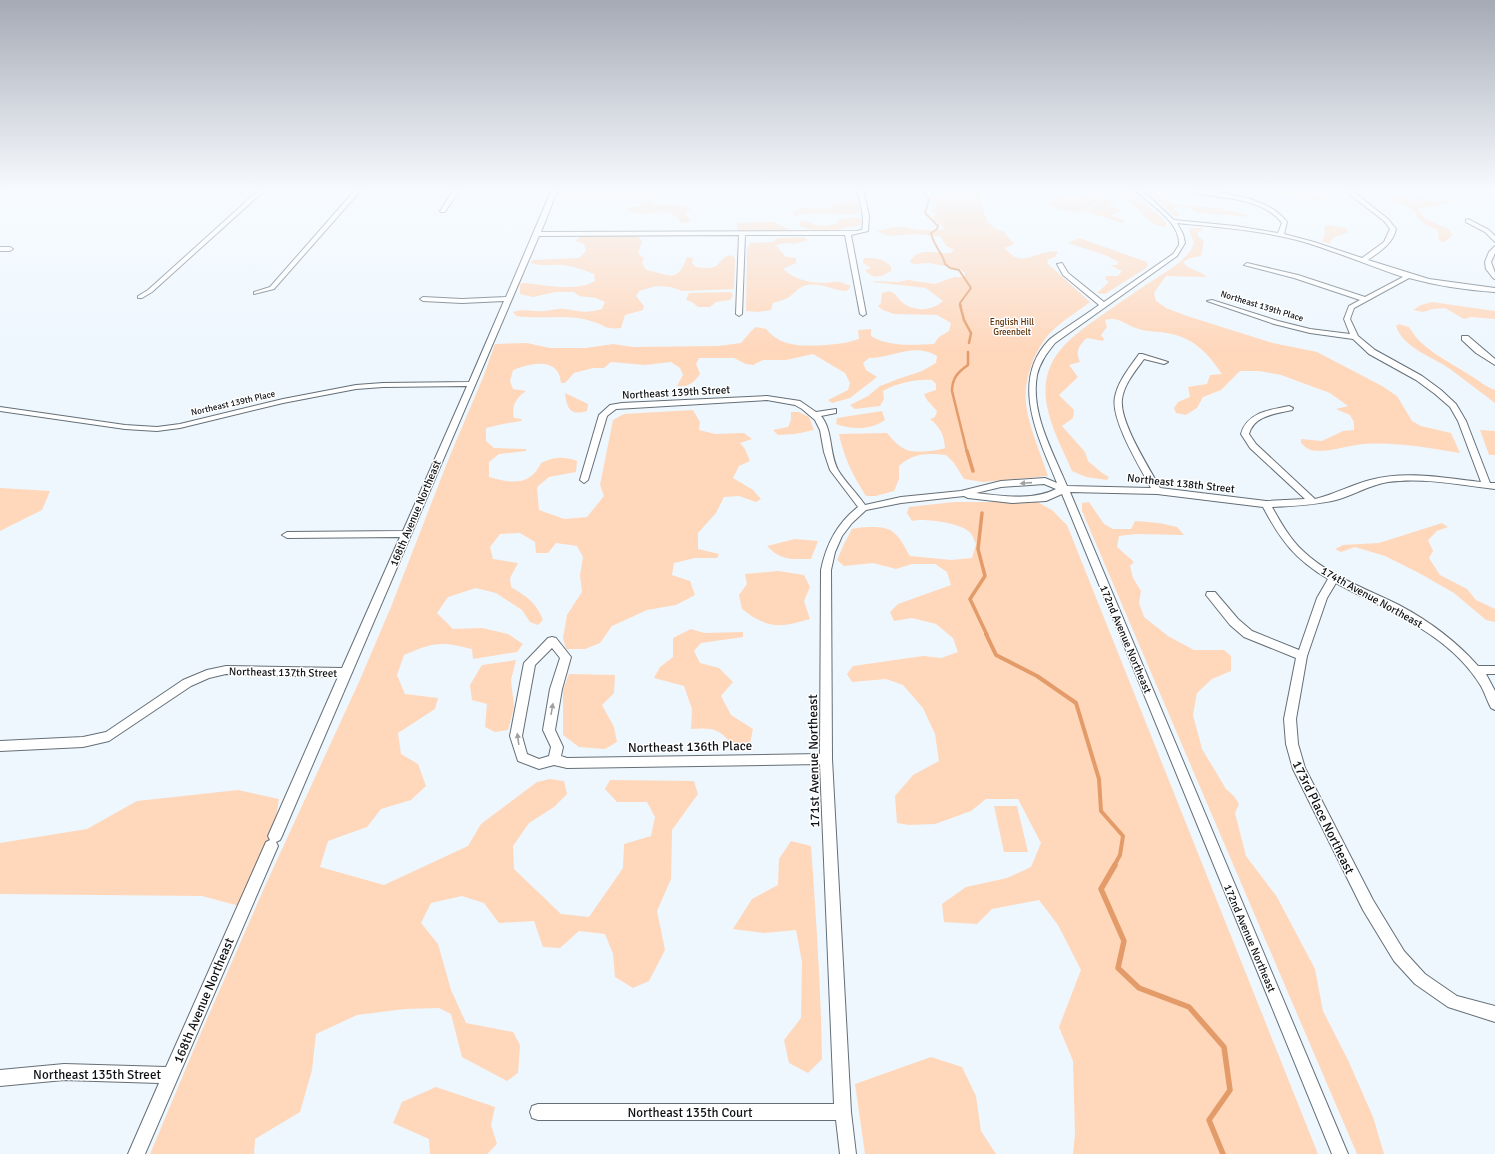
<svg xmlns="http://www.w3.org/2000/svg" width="1495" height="1154" font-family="Signika,sans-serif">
<rect width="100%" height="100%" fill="#eef7fe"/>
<!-- green -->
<path fill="#ffd7bb" d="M562,189h30l32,5 38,-2 -1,4 -7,3v5c12,3 27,-2 37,5l-6,5 4,4 1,4 -9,1c-11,-21 -37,-3 -54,-13l1,-3 12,-1 3,-8 -83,-1z
M935,189h51l-6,6 1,10 7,17 6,6 10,4 10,12 -9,4c17,23 33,0 53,4l-3,5 -8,3 1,4 42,38c-12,9 -26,18 -37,28 -17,16 -30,49 -27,73 2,22 15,51 22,73l-65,6 -19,-3 -10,-16 -8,-8c-18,-2 -33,-2 -47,11v13l-5,12 -18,5h-10c-13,-20 -22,-38 -27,-62l48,-1c6,7 12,14 20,17 8,3 30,1 38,-2 -1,-13 -4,-20 -15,-29l5,-2 2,-6 -10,-11 -3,-6 12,-4v-6l-4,-4c-17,-1 -34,3 -49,11l1,8 -4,7 -25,3 -5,-4 18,-9 12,-10 18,-7 24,-8 14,-8 1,-7c-24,-14 -43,2 -68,2l-6,5 3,7 11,7 -27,21 -18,5 -4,-3 20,-10 2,-7 -5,-10 -32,-19 -27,6h-23l-10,5 -7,-1 -12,-6h-35l-3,6 4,10c-6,9 -12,13 -23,12l6,-11 -3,-7 -9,-6 -26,3 -34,-3 -7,6h-11l-19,5 -9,10h-4c-2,-27 -31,-20 -48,-13l-3,11 3,8 13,2c-10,7 -15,15 -12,27l8,1 -1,2 -18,3 -17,4v13l8,7 32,1v2l-27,3 -10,8v15c21,6 41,10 52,-14 13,-6 22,-7 36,-2l-1,11 -27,5 -12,10 2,23 25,9 23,-2 17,-21 -4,-11 13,-65 11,-6 69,-4 7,12 -1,8 16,4 29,-1 8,6 -12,4 5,6 5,12 -11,5 -6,12 20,12 8,9 -5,3 -17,-6 -15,1 -8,16 -18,20v16l21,5 -2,4h-22l-21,5 -2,12 18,6 5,14 -19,10 -29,5 -35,16 -12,17 -15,6h-19l-3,-11 4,-23 15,-23 -2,-17 3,-18 -6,-11 -21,-3 -8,10h-12l-1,-11 -15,-9 -20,1 -10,13 3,12 25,4 -8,15 1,9c16,10 25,15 32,33l-5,5 -8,-3 -8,-12 -26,-17 -20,-5 -28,9 -11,16 16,16 29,-1 26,6 15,10 -6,8 -44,7 -1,-10c-31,-8 -39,-7 -68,6l-7,20 8,19 33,4 -3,11 -37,24 3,21 17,10 8,22 -15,14 -30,9 -14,18 -39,14 -8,26 64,18 84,-39 13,-22 56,-42 13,-3 14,2 3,13 -13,13 -25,16 -16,23 1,23 47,45 28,3 34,-49 1,-24 27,-8 4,-19 -8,-15h-30l-12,-13 5,-9 84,1 4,13 -26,36 -1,49 -14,32 8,39 -16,31 -16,7 -18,-11 -2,-23 -8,-20 -26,-3 -19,17 -17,-1 -9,-26 -35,2 -15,-20 -22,-7 -31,7 -10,20 17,21 13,46 15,33 47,9 7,13 -2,28 -11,8 -45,-24 -11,-43 -12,-6 -34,1 -48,6 -41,19 -4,36 -12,42 -45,27 -1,15h-104l47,-112 68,-156 94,-204 32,-75 58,-149 35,-83 11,-31 32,-1 23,5h36l27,-4 20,3 85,-1 23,-3 11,-13 4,-3 10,2c16,19 37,17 60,16 12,-1 21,-2 33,-6l-1,-9 13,-1v7c18,11 43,9 63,8l5,-7 10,-6 2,-8 -14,-8 -43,-1 -11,-4 -5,-4 3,-3 1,-10c3,-1 7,-2 10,-1 4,2 7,8 11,11 12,9 29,8 40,-2l-17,-13 -53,-6 1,-1 24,1 10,-2 27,4 19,-7h10l1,-4 -5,-4 -31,-6 -16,1 -3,-3c10,-15 26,-7 41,-8l3,-3 -8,-4 -5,-9 -23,-3 -29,2 -12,-5c7,-1 18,-5 25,-4 15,3 28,5 44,2l-14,-11 4,-4 -5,-3 7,-7c-5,-5 -10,-5 -16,-9l13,-3z
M1104,189h25l35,31 3,6c-16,4 -25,-17 -38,-24 -7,-5 -18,-7 -25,-13z
M1145,189h7l13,11 9,4 50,5 27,7 -1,1 -47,-4 -3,1c-9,-4 -14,-11 -26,-6l6,8h-6z
M1249,189c25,0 51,-1 75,10l-2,3 -31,-6h-13z
M1073,192l12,4 12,-4 6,3v3l-23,15c-10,-2 -26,-3 -33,-11z
M1390,194l27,7 -1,-3 9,-1 11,4h23l-41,8 8,10 22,10 5,6 -9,7 -6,-2 1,-5 -2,-5c-8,-4 -20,-9 -22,-18l-11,-7 -12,-3 -16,-2 16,-1z
M1106,198l9,3 -7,5 14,4 -10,6 13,5 -3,2 -38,-12z
M858,200l2,13 -7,1 -42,-1 -16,3 -3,-4 10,-4 28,1 4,-5 12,-1v-2z
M845,218h15l2,6c-6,3 -10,2 -16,3 -3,1 -6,3 -9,4 -12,3 -27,-1 -38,-5l1,-4c7,-2 9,1 16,3 6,2 14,0 20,-1l2,-4z
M776,222l3,3 12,5 -46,2 -8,-2v-7z
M1328,225l17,3 3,4 -15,6 -4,6 -7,-3 3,-8 -1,-6z
M1192,228h9l2,2 -5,2v4l6,5 -3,15 -11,2 -7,4c6,9 17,8 24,15l-41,-1 -12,17 2,8 10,7 21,8 86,27 44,9 65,34 15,10 15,25 9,5 30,7 9,20c-31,-5 -72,-13 -104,-8 -12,2 -33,8 -45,5 -4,-1 -8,-5 -10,-7v-4l21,2 21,-10 11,-1v-8l-4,-7 -14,-6 12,-3 -18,-13 -49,-18 -22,-4h-19l-19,19 -18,7 -6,11 -11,7 -10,-2 -2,-5 4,-6 12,-5 -2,-10 19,-3 3,-9 12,-1c-15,-22 -28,-36 -55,-41 -9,-2 -19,-1 -28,-4 -13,-3 -19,-13 -34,-9l2,7 -6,8 3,4 -1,2 -16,-3c-8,7 -12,13 -7,24l-11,3 9,12 -19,18 15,15 -1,8 -11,8 23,26 3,9 14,12 7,4 -2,3 -21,-3 -14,-6c-9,-21 -21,-43 -25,-65 -9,-48 24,-69 58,-93 17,-12 33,-23 50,-34 15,-10 33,-19 39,-36l-5,-13z
M581,236h57l4,6 -4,11 6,5 -2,5 4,7c21,3 31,16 41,-13l6,1 -1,5 4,4c6,1 14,2 20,-1 7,-5 5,-9 16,-11l3,3 -1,31 -52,2 -11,-4 -15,-1 -17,5 -3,5 8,10 -1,4 -18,5 -4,13c-17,2 -15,-3 -30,-7 -23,-8 -50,-1 -75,-5l-3,-4c10,-4 20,0 30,-1 7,0 15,-3 22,-2 15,2 21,5 37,0l3,-7 -9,-4 -17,-2 -5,-4h-19l-22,5 -13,-3v-10l5,-1c19,2 53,9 70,-2l-1,-7c-10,-4 -20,-8 -31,-9 -12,-1 -21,2 -32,-2l1,-3 47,-2 7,-7 -2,-7 -9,-3z
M803,237l5,3 -13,4 -10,-1 -9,2 10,12 10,1v5l-13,6c11,10 26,14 41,14 5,0 9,-2 15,-1 4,0 8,3 12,4l-4,5c-13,0 -26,-9 -40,-6 -9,2 -12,8 -19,13 -4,2 -10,3 -15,5l-2,7 -13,2 -12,-1 1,-62 3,-6 22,-1 6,-4z
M1079,238l68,24 1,3 -2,3 -41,26 -8,-1 12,-11 -4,-3 1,-3h12l4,-5 -12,-6h7l2,-3 -14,-7 -37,-12z
M864,258c11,0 20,0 27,9v4c-9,6 -18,9 -26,-1l6,-2 -8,-5z
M731,292l2,4 -3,4 -14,2 -6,5h-12l-6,-5 -6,-2 3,-7z
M1432,302l63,9v8l-24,-2 -7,2 -19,-11 -12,1 -10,3 -10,-2 8,-5z
M1399,324l10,3c14,24 40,34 62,49 11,6 11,9 24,14v13c-15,-11 -30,-23 -45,-34 -18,-13 -46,-20 -54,-43z
M565,393l23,11 -1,7c-17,5 -20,-2 -22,-18z
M882,411l3,9c-15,10 -32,10 -49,4l1,-6z
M791,412h8l10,5 5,13 -19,4 -17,1 -5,-5 15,-3 3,-7z
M1480,430l15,1v24h-6z
M0,488l50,3 -8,19 -42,21z
M954,502h83l15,8 15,15 251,629h-245l2,-20 -2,-73 -14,-34 22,-57 -23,-45 -19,-25 -47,9 -15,15 -33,-2 -2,-18 24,-17 41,-9 24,-11 10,-24 -23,-44h-32l-15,12 -36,13 -26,1 -12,-2 -2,-27 18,-21 26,-14 -4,-27 -12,-26 -20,-23 -17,-6 -34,3 -5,-8 6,-8 70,-10 18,2 17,-6 -5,-14 -17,-14 -24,-6 -18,3 -4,-9 8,-8 53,-19 -4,-13 -12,-8h-23l-16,5 -23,-6 -29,3 -7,-6 8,-18 7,-13c10,-2 33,-4 41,3 8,6 12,16 17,24l41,4 21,-2 4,-14c-2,-4 -4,-11 -8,-13 -9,-8 -45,-13 -56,-10l-5,-8 2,-6z
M1089,502l15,22 9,5h18l4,-8 24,2 18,4 7,8 -48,-1 -17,2 -2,11 17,15 -4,4 3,12 8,13 -2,12 5,14 24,19 26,14h30l7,6v15l-19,8 -15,14 -4,22 9,34 24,40 8,7 5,8 -4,9 11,43 31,41 38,72 8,42 25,49 25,57 11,37h-27l-275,-643v-8z
M1442,523l6,4 -11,4 -9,9 5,11 -4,7 11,17 27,14 9,11 19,9v13l-9,-2 -32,-27 -35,-20 -34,-17 -30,-9 -14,5 -6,-3 8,-4 36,-2z
M795,539l23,2 -7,18c-20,0 -30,2 -44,-13z
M778,571l26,4 6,12 -6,14 6,18c-30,9 -42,10 -68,-10l-3,-14 8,-11 -2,-10z
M691,629l13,4 39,-1v5l-42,6 -7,8 6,12 19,5 14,14 -12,14 10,19 22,14 -3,14h-19c-14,-16 -20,-15 -40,-14l1,-20 -8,-23 -30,-8 6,-11 13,-10v-19z
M516,660l-5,20 3,27 -6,23 -13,2 -10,-5 2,-23 -15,-4 -2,-15 12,-20z
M569,674l46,1 -1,18 -12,12 12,22 3,15 -12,7 -26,-2 -16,-12v-45z
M238,790l41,9 -8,47 -28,61 -41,-11 -202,-2v-51l87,-14 50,-28z
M994,806h23l11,46h-24z
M791,841l20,5c5,71 10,142 11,213l-14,14 -19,-10 -5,-23 17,-22 1,-56 -6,-32 -32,3 -31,-4 19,-30 26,-14 1,-26z
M931,1057l31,10 14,29 5,35 15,23h-131l-10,-70z
M436,1087l59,20 -4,18 6,19 -10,10h-57l-1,-15 -36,-16 9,-21z"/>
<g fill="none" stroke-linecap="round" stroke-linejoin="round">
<!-- stream-far4 -->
<path stroke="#e39c69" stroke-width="2" d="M922,189l7,11 -4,13 13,13 -1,3 -6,4c3,14 12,20 14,31l5,4 9,2 12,18 -11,15 1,3"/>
<!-- stream-far3 -->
<path stroke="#e39c69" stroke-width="2.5" d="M960,305l4,15 7,13 -2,10
M967,452l-15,-61c0,-13 6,-19 16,-26v-13"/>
<!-- stream-far2 -->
<path stroke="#e39c69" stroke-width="3.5" d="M967,451l6,20
M982,513l-4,36 7,27 -15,23 17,36"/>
<!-- stream-far1 -->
<path stroke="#e39c69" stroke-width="4" d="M986,634l10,21 41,21 39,27 23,76 2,32 22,25 -3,19 -6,11"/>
<!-- stream -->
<path stroke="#e39c69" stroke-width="5.5" d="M1115,865l-14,24 23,52 -6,27 21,20 50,19 35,40 6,43 -21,30 14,34"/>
<defs>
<path id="minor" d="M260,189h6l-114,103 -10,6h-4v-2l10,-6z
M356,189h6l-88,100 -20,5v-2l16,-5z
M454,189h6l-15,23h-4l-1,-1z
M552,189h6l-17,43 315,-1 6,-1c3,-14 -2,-28 -5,-41h6l6,27 -1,15 -17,4 15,79 -3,2 -3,-2 -15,-79h-100l-3,79 -3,2 -3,-2 3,-79 -200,1 -257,600 -2,4 -4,2 2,4 -133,308h-17l31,-71 -95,-3 -64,6v-16l64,-6 102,3 100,-225 4,-2 -2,-4 70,-159 -112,-3 -17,4 -18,8 -82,55 -26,6 -83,4v-10l83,-4 23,-5 77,-52 24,-10 19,-4 116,2 58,-131 -113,1 -5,-3 5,-3 116,-1 64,-145 -84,1 -27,2 -73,14 -103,25 -23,3 -32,-2 -125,-18v-4l125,18 32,2 23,-3 103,-25 73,-14 27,-2 86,-1 35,-81 -42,2 -39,-2 -3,-2 3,-2 39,2 44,-2z
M1134,189h7l33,31 61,6 43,7 4,-10c-15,-20 -45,-24 -68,-27 -7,-1 -16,-2 -22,-5l3,-2c30,5 72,7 92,33l-3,12 30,8 48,16 22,-16 6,-13 -6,-8 -41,-32h7l38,30 8,10c-3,15 -17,23 -28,31l61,19 66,9v4c-29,-2 -57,-6 -86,-14l-55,30 -4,11 8,17 17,14 47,26 19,14 15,14 10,17 24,62h5v6c-34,-4 -72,-12 -107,-7 -19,3 -34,13 -52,18 -21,5 -42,6 -64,7 9,16 18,32 31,44 26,25 64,38 96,54 30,16 57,36 79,61h17v8h-9l9,17v19l-4,-2c-4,-7 -6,-15 -10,-22 -32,-53 -94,-75 -145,-103l-9,15 -20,58 -11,63 2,25 7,24 68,132 31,51 21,23 32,22 38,10v16l-47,-15 -33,-23 -21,-23 -31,-51 -70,-141 -7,-25 -2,-25 12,-61 -52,-21 -14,-12 -24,-30 1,-3h8l23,27 14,12 47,19 18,-52 11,-19c-33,-20 -47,-38 -65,-72l-106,-13 -87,-2 278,662h-16l-270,-660 -16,7 -34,2 -44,-5 -4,-2 -63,7 -35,7 -14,13 -10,13 -7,16 -4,18 1,189 19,353 5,42h-16l-4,-34h-298l-6,-2 -2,-6 2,-6 6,-2h296l-14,-340 -253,4 -13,-3 -15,4 -21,-8 -8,-25 14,-73 24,-25 4,-1 4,1 15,19 -9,32 -7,41 8,17 -2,9 6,2 253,-4 1,-184c5,-25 16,-47 37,-63l-28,-37 -6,-18 -4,-22 -5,-10 -13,-11 -7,-4 -28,-5 -151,9 -9,7 -19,64 -4,3 -4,-3 19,-65 11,-10 12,-2 145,-7 33,5 16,11 20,-3v4l-15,3c12,14 8,37 17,54 7,12 19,23 27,35l36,-8 60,-6 40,-10 44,-3 12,5c-18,-45 -48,-101 -8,-143 4,-4 10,-7 15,-11 12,-8 24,-16 35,-24l-36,-30 -6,-11 5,-1 6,10 36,29 69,-48 6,-9c2,-23 -30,-41 -45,-56zM1177,223c40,4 81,7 120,17 36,10 70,25 106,37l-38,20 -67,-22 -51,-12 -3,2 50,13 66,22 -11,6 -5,13 6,15 -40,-5 -32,-8 -66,-21 -5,1 67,23 36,9 43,6 16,15 47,26 19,14 15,13 8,14 23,61c-36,-4 -75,-12 -111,-2 -19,5 -35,14 -55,19l-59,-55 -7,-10c5,-19 27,-20 43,-24l1,-2 -4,-2c-19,4 -42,6 -48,28l9,14 55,51 -39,2 -106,-13c-11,-21 -41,-66 -38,-89 2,-15 14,-29 22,-40l20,5 4,-2 -26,-8h-3c-9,13 -21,27 -24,43 -5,22 25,70 36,91l-84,-2c-14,-34 -37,-73 -30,-111 3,-13 10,-22 18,-32l122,-87 8,-13 -2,-9zM1044,484l12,5c-24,12 -53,7 -80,4l25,-6zM552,648l8,10 -10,31 -7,41 8,17 -2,9 -10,3 -12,-5 -5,-18 13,-71z
M1468,219l21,11 6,6v6l-10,-10 -19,-10v-2z
M1495,246v7l-4,9 4,11v6l-2,-1 -7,-9 -1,-7 4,-10z
M0,247h10l3,2 -3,2h-10z
M1462,336h6l27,23v6l-19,-12 -14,-13z"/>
<path id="tertiary" d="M0,189h10l-10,3z"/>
</defs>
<!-- minor casing -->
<use href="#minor" stroke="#656f77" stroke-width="2"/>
<!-- tertiary casing -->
<use href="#tertiary" stroke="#656f77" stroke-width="2"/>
<!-- minor -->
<use href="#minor" fill="#fff" fill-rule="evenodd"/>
<!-- tertiary -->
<use href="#tertiary" fill="#fff" fill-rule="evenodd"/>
</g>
<!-- one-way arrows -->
<defs><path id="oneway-solid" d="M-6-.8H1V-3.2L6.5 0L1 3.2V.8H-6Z"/></defs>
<g fill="#9fa0a1">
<use href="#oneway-solid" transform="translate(1026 483) rotate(176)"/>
<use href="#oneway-solid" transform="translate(552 709) rotate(-80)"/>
<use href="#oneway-solid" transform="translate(518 739) rotate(-98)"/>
</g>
<!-- sky -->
<linearGradient id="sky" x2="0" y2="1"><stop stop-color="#a6aab5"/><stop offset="0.54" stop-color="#f7fbff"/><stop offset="1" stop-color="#f7fbff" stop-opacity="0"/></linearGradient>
<rect width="1495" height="351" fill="url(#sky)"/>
<g text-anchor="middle" stroke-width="3" stroke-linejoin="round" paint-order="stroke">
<!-- far-street labels -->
<g font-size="9" fill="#0f1215" stroke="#fff">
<text transform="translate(1262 306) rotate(17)" y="3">Northeast 139th Place</text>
<text transform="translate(233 403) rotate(-13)" y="3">Northeast 139th Place</text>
</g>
<!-- far-park labels -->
<g font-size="9" fill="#5a2d03" stroke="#fff">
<text x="1012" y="325">English Hill<tspan x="1012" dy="10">Greenbelt</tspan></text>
</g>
<!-- street labels -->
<g font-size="11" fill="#0f1215" stroke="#fff">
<text transform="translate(676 392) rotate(-3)" y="4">Northeast 139th Street</text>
<text transform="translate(1181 483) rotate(6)" y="4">Northeast 138th Street</text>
<text transform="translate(415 513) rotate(-67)" y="4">168th Avenue Northeast</text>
<text transform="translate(1372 597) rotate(29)" y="4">174th Avenue Northeast</text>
<text transform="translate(1126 639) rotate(67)" y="4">172nd Avenue Northeast</text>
<text transform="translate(283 672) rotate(1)" y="4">Northeast 137th Street</text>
<text transform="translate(1250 938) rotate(67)" y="4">172nd Avenue Northeast</text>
</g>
<!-- near-street labels -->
<g font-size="13" fill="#0f1215" stroke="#fff">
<text transform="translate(690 746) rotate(-1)" y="5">Northeast 136th Place</text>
<text transform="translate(813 761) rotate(-91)" y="5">171st Avenue Northeast</text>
<text transform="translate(1324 817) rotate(64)" y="5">173rd Place Northeast</text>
<text transform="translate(203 1000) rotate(-67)" y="5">168th Avenue Northeast</text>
<text x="97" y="1079">Northeast 135th Street</text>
<text x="690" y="1117">Northeast 135th Court</text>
</g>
</g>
</svg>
